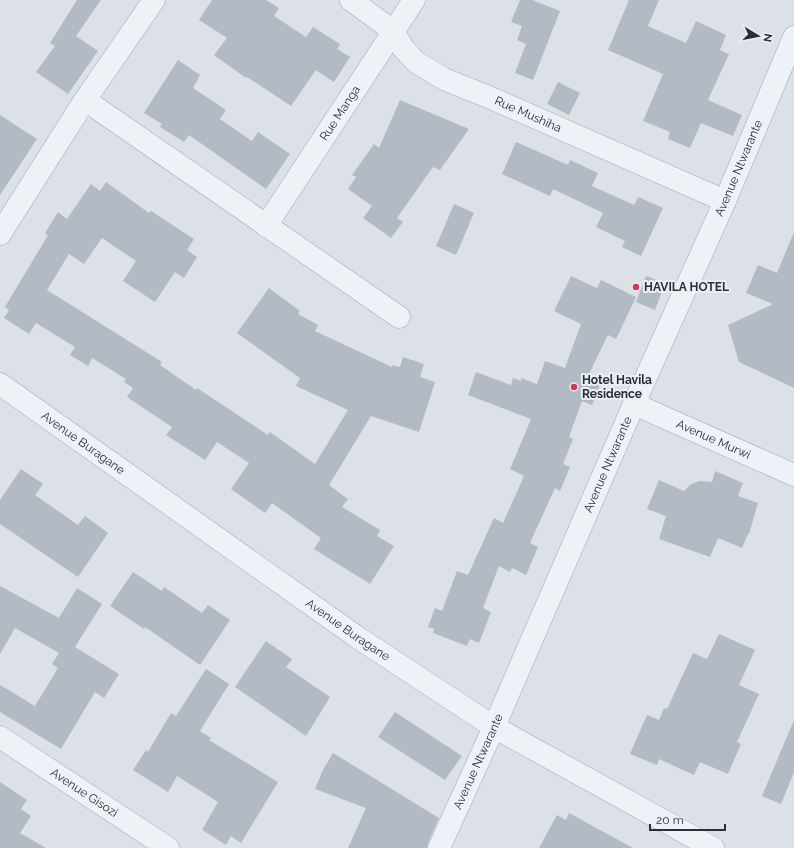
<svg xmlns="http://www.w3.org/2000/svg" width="794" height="848" font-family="Raleway,sans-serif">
<rect width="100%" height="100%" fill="#dbe1e7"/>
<!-- building -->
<path fill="#b2bac4" d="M77,0h24l-25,36 22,15 -30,43 -32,-22 19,-26 -5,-3z
M212,0h54l13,8 -5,8 32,21 7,-10 27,17 -3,5 13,8 -16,25 -18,-12 -25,36 -44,-29 -1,1 -32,-23 13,-17 -28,-18z
M520,0h12l28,11 -27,69 -18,-7 11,-29 -9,-4 5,-14 -11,-4z
M629,0h30l-11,26 38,17 10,-22 30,14 -6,15 9,4 -21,46 34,15 -9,21 -32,-13 -11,25 -22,-9 2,-7 -27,-11 20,-47 -55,-24z
M178,60l22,15 -7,13 33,22 -6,9 32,22 6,-9 32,22 -24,35 -77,-54 -5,7 -24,-15 2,-3 -18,-11z
M558,82l22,11 -11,22 -22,-11z
M400,100l69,29 -29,41 -7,-3 -36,51 6,4 -12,16 -28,-20 9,-12 -24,-17 8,-12 -4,-2 22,-31 5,4z
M0,115l37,24 -37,56z
M516,142l52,23 2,-5 28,13 -6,13 42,19 4,-8 25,11 -22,48 -19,-9 3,-6 -29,-14 7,-14 -50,-24 -3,7 -48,-22z
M106,182l43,31 2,-2 43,28 -7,11 10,7 -13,21 -9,-6 -20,30 -32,-21 13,-20 -34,-23 -18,26 -15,-10 -22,36 115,72 -2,3 36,25 1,-2 71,47 2,-3 45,32 33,-54 -52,-24 4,-8 -63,-45 32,-45 31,23 -2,3 20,11 -3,6 77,36v-2l8,2 3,-10 21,7 -4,13 15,5 -16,50 -48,-16 -42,69 19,14 -6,8 38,23 -3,6 17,10 -24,38 -56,-35 7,-11 -49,-35 -7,10 -34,-24 18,-26 -32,-21 -12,18 -39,-25 6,-8 -45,-30 6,-9 -9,-6 2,-3 -34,-21 -4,8 -18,-11 5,-8 -39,-24 -7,11 -25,-16 5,-8 -4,-3 43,-72 -3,-2 13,-21 9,7 24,-35 9,7z
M454,204l20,9 -18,42 -20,-9z
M794,232v156l-55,-26 -11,-37 45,-21 -27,-11 12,-28 19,8z
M571,276l26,12 4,-8 35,17 -20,42 -8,-4 -21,43 14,4 -9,23 -10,-4 -13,36 4,2 -10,25 7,3 -10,24 -5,-3 -25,55 8,4 -12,28 -14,-7 -2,4 -11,-6 -16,42 8,4 -12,31 -9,-4 -3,7 -34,-13 1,-4 -6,-2 7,-19 7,3 15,-40 11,4 26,-57 9,5 21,-47 -14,-7 21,-50 -63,-24 8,-23 35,13 2,-7 8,3v-3l16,6 8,-23 20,7 16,-44 -27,-13z
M646,276l19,7 -10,27 -19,-8z
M21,469l22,15 -8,11 43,30 7,-9 23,17 -30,44 -78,-53v-24z
M715,471l28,12 -5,13 20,7 -9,31h-1l-6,14 -24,-10 -8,19 -51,-18 7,-23 -19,-7 12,-29 25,11 7,-7 9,-3 12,1z
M133,572l29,19 2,-4 38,26 6,-8 22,15 -30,45 -55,-38 -1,2 -34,-23z
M0,586l59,32 18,-30 25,16 -27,43 44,27 -15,24 -9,-6 -34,57 -61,-37v-27l35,21 23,-38 -6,-4 7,-11 -44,-25 -15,26z
M719,634l36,16 -16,35 20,9 -22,48 4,2 -13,30 -28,-12 -6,13 -35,-16 -2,6 -27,-11 17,-39 12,5 5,-12 3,1 26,-56 14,6z
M266,641l26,18 -6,8 44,30 -24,39 -71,-49z
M206,669l23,15 -29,47 11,7 -2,2 69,42 -37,61 -10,-7 -5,9 -24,-15 16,-28 -41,-26 -9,16 -35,-22 13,-20 2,2 23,-39 5,3z
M395,712l67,44 -17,24 -67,-43z
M794,720v52l-13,32 -19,-8z
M333,753l106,65 -11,25 -1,5h-79l18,-40 -51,-19 8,-19z
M0,782l27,18 -6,9 10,7 -11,17 26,15h-46z
M569,813l64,35h-94l18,-33 9,5z"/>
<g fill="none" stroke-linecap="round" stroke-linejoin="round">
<defs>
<g id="minor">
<path id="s1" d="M351,0l42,31 10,17 13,14 28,17 47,19 234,103"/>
<path d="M85,100l314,217"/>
<path id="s2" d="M266,226l148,-226"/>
<path d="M0,234l85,-134 69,-100"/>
<path id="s3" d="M0,384l357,253 137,90 219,121"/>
<path id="s4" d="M634,404l160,71"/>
<path id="s5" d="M0,737l168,111"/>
<path id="s6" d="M439,848l55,-121 140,-323 91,-203 69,-164"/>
</g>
</defs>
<!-- minor casing -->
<use href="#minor" stroke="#a1a8b1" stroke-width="23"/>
<!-- minor -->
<use href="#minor" stroke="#eef1f5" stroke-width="22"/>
</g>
<!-- markers -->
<g fill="#d5375b" stroke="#ebeff4" stroke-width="1.5">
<circle cx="636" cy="287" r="4"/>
<circle cx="574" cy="387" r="4"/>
</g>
<g text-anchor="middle" stroke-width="4" stroke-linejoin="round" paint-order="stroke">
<!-- street labels -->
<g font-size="12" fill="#252f3d" stroke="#ebeff4">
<text dy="4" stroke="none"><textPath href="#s2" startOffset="135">Rue Manga</textPath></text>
<text dy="4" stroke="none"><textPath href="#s1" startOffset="215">Rue Mushiha</textPath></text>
<text dy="4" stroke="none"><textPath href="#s6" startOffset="743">Avenue Ntwarante</textPath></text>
<text dy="4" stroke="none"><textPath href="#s4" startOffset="87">Avenue Murwi</textPath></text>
<text dy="4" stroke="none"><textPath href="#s3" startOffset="102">Avenue Buragane</textPath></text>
<text dy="4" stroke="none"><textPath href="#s6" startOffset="419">Avenue Ntwarante</textPath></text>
<text dy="4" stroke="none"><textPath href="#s3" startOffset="426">Avenue Buragane</textPath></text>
<text dy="4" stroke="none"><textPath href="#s6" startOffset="95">Avenue Ntwarante</textPath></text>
<text dy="4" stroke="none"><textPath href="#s5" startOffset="101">Avenue Gisozi</textPath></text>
</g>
<!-- poi labels -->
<g font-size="12" font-weight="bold" fill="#252f3d" stroke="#ebeff4" text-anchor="start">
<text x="644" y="291">HAVILA HOTEL</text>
<text x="582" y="384">Hotel Havila<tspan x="582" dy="14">Residence</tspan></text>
</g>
</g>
<!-- north arrow -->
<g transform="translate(758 36) rotate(100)" stroke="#ebeff4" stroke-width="3" paint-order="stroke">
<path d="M0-3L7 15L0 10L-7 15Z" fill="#252f3d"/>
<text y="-6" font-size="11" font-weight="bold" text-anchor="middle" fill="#252f3d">N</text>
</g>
<!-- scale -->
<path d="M650 824v6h75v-6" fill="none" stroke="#252f3d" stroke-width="2"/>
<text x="656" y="824" font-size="12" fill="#252f3d" stroke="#ebeff4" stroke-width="3" paint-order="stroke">20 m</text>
</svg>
